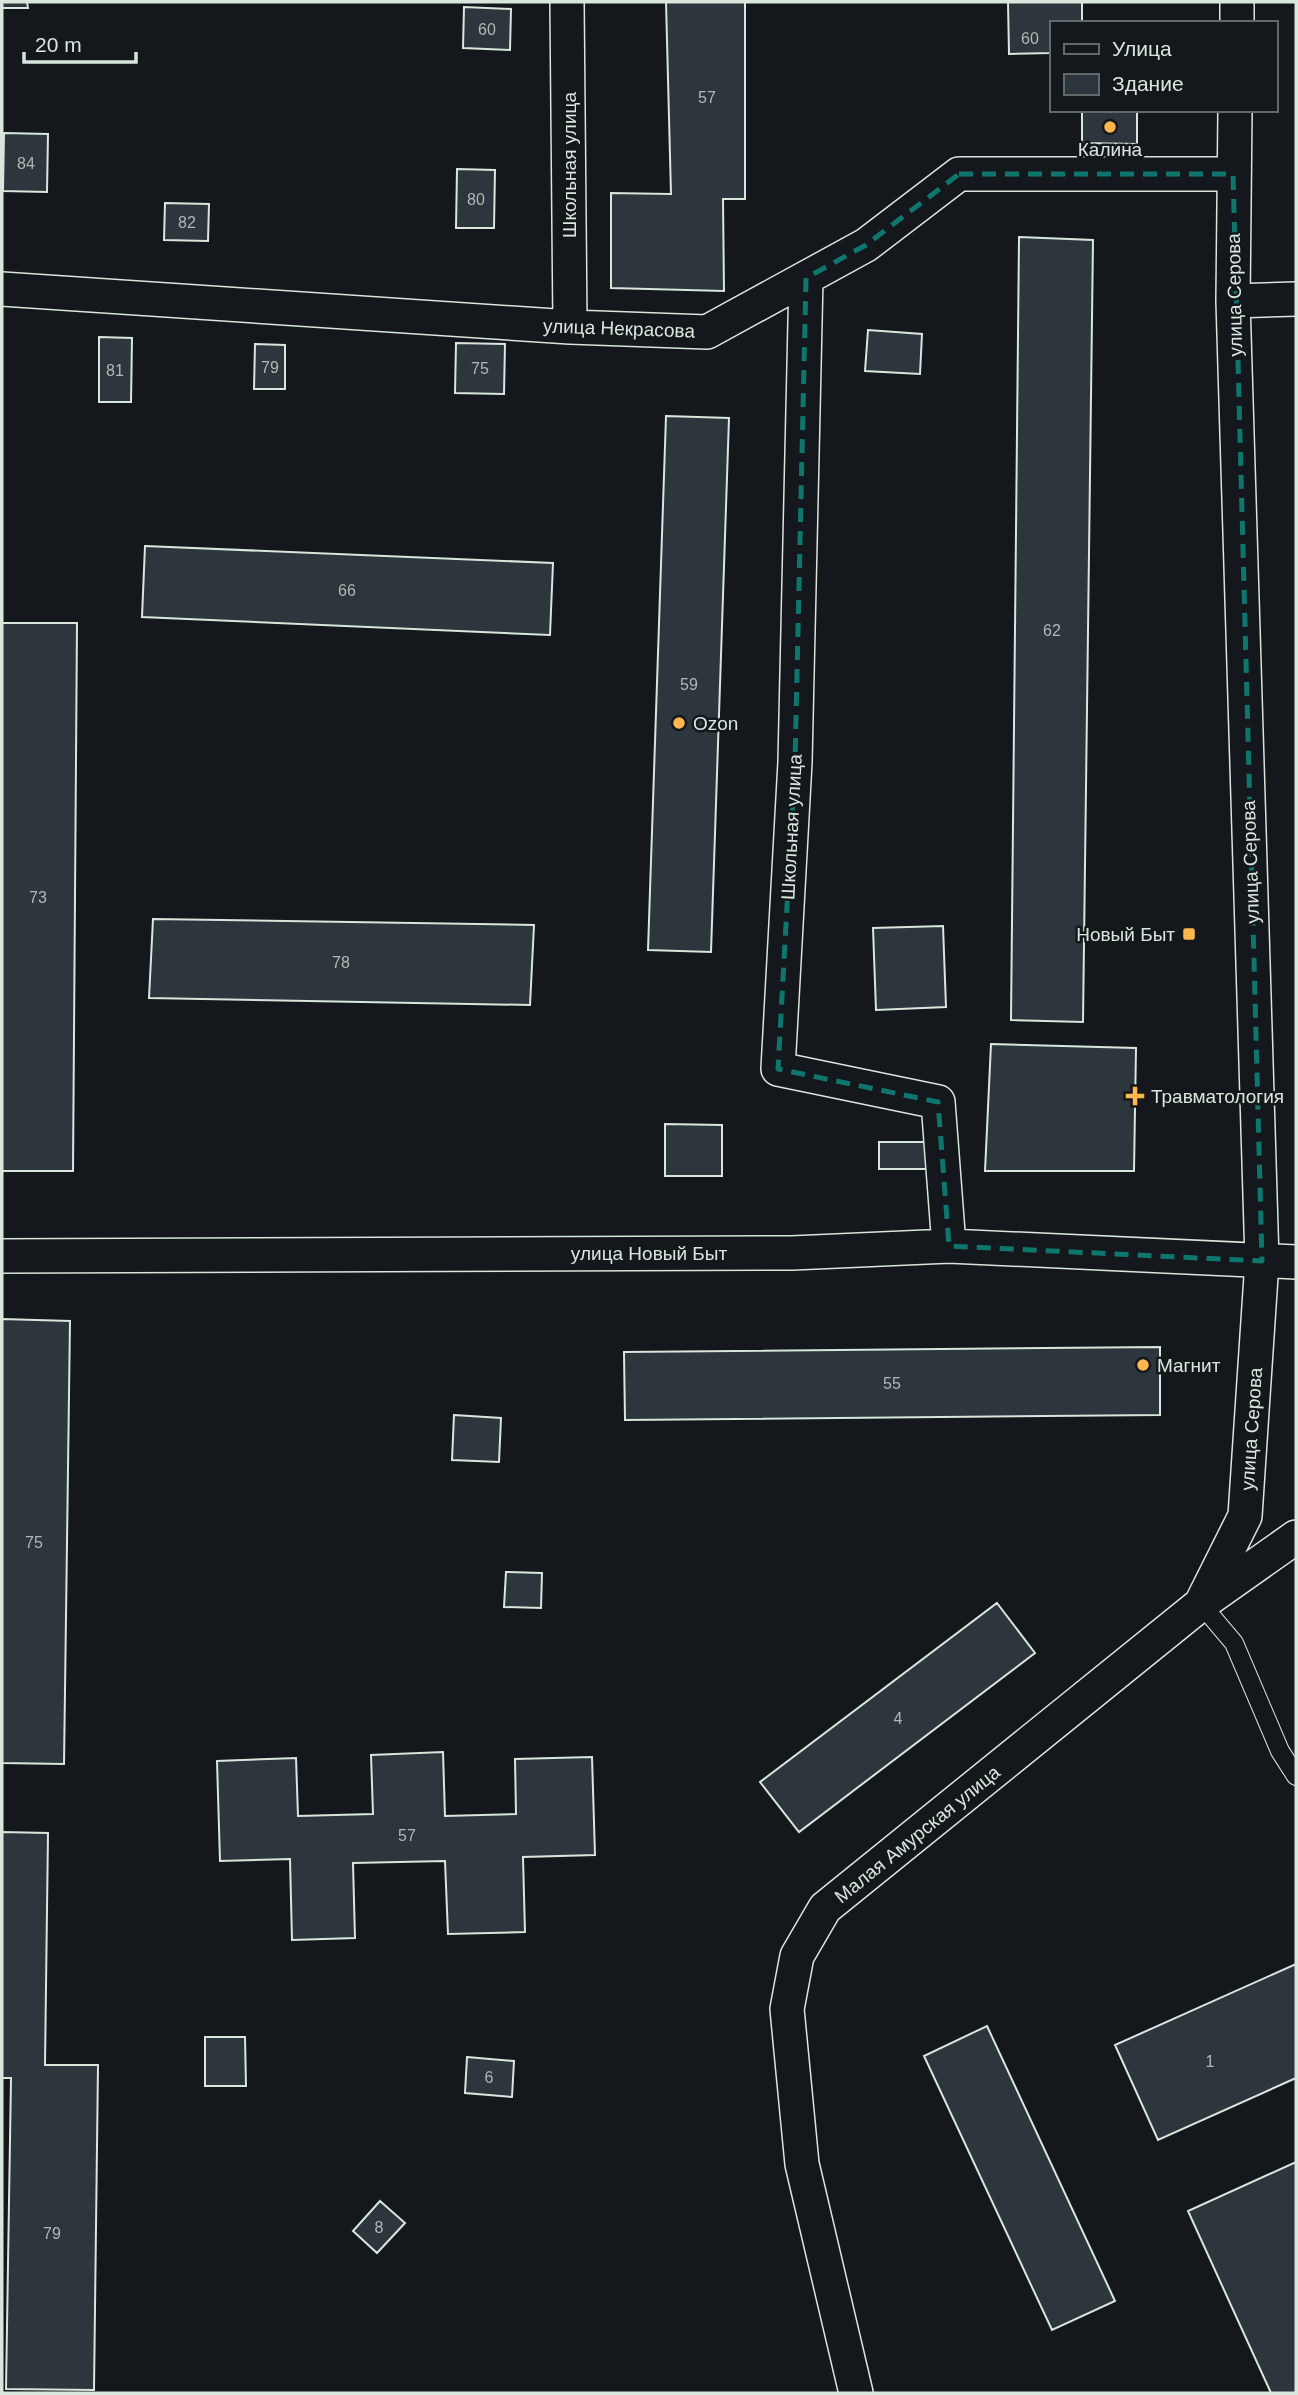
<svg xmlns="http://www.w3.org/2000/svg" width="1298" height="2395" font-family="Arial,sans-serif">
<rect width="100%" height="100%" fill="#14181c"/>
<!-- building -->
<path fill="#2c363c" stroke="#d8e6dc" stroke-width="2" d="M2,2h25l1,6h-26z
M666,2h79v197h-22l1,92 -113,-3v-95l60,1z
M1008,2h74v21h-31v30l-42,1z
M464,7l47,2 -1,41 -47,-2z
M1082,110h55v34l-55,-1z
M4,133l44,1 -1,58 -44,-1z
M457,169l38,1 -1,58h-38z
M165,203l44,1 -1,37 -44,-1z
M1019,237l74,3 -10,782 -72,-2z
M868,330l54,4 -2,40 -55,-3z
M99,337l33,1 -1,64h-32z
M456,343l49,1 -1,50 -49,-1z
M255,344l30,1v44h-31z
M666,416l63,2 -18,534 -63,-2z
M145,546l408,17 -3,72 -408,-18z
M2,623h75l-4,548h-71z
M153,919l381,6 -4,80 -381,-7z
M943,926l3,81 -70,3 -3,-82z
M991,1044l145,4 -2,123h-149z
M665,1124l57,1v51h-57z
M879,1142h53v27h-53z
M2,1319l68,2 -6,443 -62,-1z
M1160,1347v68l-535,5 -1,-68z
M454,1415l47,3 -2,44 -47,-2z
M506,1572l36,1 -1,35 -37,-1z
M997,1603l38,50 -236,179 -39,-50z
M443,1752l2,64 71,-2 -1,-55 77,-2 3,98 -72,2 2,75 -77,2 -3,-73 -92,2 2,75 -63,2 -2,-81 -70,2 -3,-100 79,-3 2,58 75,-2 -2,-59z
M2,1832l46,1 -3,232h53l-4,325 -88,-1 5,-311h-9z
M1296,1964v114l-138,62 -43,-95z
M987,2026l128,275 -63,29 -128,-274z
M205,2037h40l1,49h-41z
M467,2057l47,4 -2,36 -47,-4z
M1296,2162v231h-25l-83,-182z
M380,2201l25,22 -28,30 -24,-22z"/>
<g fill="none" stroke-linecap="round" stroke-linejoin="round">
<defs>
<path id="service" d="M1201,1604l33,39 46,108 16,25"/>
<path id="minor" d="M567,2l3,325
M1237,23v-21
M806,278l-11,484 -17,307 160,33 11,144
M2,289l568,38 137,5 159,-87 93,-71h274
M1233,301l63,-2
M2,1256l790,-3 157,-7 347,16
M1201,1604l44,-88 17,-255 -29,-960 2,-191
M856,2393l-54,-229 -15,-155 10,-53 28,-48 376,-304 95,-67"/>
</defs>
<!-- service casing -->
<use href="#service" stroke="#d8e6dc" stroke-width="20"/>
<!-- minor casing -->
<use href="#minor" stroke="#d8e6dc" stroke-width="36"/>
<!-- service -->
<use href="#service" stroke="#14181c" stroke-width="18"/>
<!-- minor -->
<use href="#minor" stroke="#14181c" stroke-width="33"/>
</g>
<!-- marked area -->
<path fill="none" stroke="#0f766e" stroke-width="5" stroke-dasharray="14 9" stroke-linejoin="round" d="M959,174h274l29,1087 -313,-15 -11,-144 -160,-33 17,-307 11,-484 60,-33z"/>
<!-- markers -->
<g fill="#ffb74d" stroke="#14181c" stroke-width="2.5">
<circle cx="1110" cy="127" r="7"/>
<circle cx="679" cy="723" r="7"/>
<rect x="1182" y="927" width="14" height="14" rx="3.5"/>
<path d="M1131.5 1085.5h7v7h7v7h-7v7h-7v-7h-7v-7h7z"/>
<circle cx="1143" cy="1365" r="7"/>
</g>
<g text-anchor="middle" stroke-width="5" stroke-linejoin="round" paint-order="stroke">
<!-- number labels -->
<g font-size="16" fill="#adbab4">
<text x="487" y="35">60</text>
<text x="1030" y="44">60</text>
<text x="707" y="103">57</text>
<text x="26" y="169">84</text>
<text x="476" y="205">80</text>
<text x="187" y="228">82</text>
<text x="270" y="373">79</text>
<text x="480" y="374">75</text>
<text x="115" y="376">81</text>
<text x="347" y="596">66</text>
<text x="1052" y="636">62</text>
<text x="689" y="690">59</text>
<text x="38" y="903">73</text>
<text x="341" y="968">78</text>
<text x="892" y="1389">55</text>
<text x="34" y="1548">75</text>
<text x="898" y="1724">4</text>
<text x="407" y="1841">57</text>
<text x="1210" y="2067">1</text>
<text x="489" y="2083">6</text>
<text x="379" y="2233">8</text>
<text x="52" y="2239">79</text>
</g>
<!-- poi labels -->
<g font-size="19" fill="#d8e6dc" stroke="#14181c" text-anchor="start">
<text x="1110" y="156" text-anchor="middle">Калина</text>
<text x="693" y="730">Ozon</text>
<text x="1175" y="941" text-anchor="end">Новый Быт</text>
<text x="1151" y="1103">Травматология</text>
<text x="1157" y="1372">Магнит</text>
</g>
<!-- street labels -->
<g font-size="19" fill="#d8e6dc" stroke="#14181c">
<text transform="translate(569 165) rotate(-90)" y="7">Школьная улица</text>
<text transform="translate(1234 295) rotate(-91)" y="7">улица Серова</text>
<text transform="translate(619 328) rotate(2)" y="7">улица Некрасова</text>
<text transform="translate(791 827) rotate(-87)" y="7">Школьная улица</text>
<text transform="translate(1250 862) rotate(-92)" y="7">улица Серова</text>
<text x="649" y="1260">улица Новый Быт</text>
<text transform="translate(1251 1429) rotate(-86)" y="7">улица Серова</text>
<text transform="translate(917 1834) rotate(-39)" y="7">Малая Амурская улица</text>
</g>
</g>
<!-- border -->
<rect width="1298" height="2395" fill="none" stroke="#d8e6dc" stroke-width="7"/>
<!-- legend -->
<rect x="1050" y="21" width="228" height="91" fill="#14181c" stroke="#626a69" stroke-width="2"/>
<rect x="1064" y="44" width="35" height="10" fill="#14181c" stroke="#626a69" stroke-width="2"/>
<text x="1112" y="56" font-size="21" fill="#d8e6dc">Улица</text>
<rect x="1064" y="74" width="35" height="21" fill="#2c363c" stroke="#626a69" stroke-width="2"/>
<text x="1112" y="91" font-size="21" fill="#d8e6dc">Здание</text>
<!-- scale -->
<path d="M24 52v10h112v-10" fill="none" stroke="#d8e6dc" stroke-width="3.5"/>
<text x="35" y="52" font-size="21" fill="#d8e6dc" stroke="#14181c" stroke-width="5" paint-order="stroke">20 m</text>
</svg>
